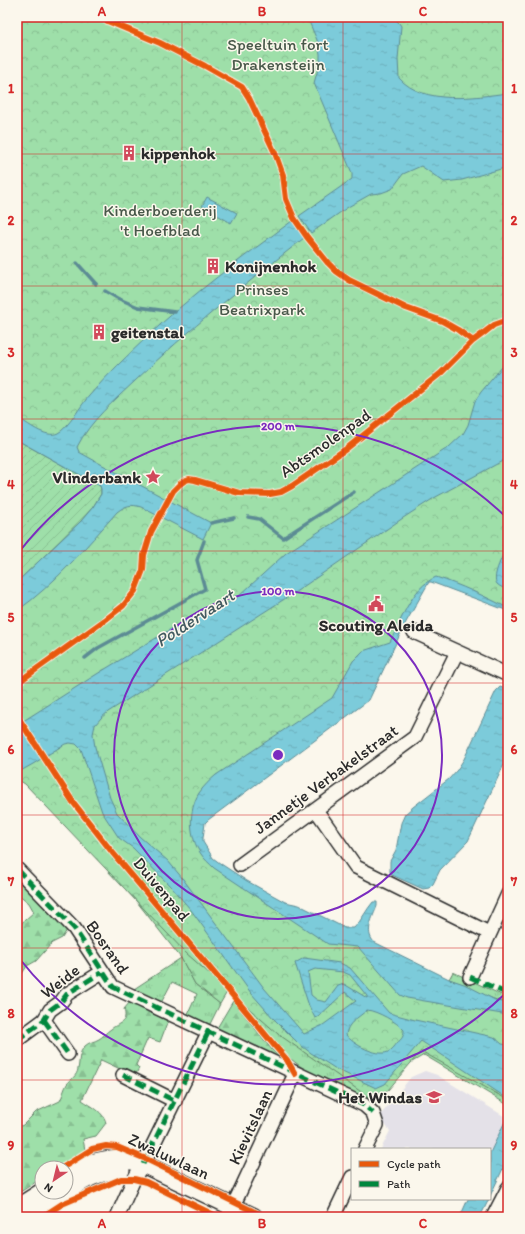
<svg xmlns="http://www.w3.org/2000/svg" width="525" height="1234" font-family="Itim,sans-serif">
<defs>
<pattern id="grass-tufts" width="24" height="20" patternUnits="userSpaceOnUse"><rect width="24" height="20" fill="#9edfa9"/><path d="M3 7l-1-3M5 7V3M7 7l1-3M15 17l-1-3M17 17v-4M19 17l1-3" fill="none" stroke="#88c092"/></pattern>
<pattern id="forest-firs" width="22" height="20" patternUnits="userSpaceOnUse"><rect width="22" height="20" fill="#9edfa9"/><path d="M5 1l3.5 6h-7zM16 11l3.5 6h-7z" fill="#88c092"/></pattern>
<pattern id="park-crowns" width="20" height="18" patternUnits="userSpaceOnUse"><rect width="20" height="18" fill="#9edfa9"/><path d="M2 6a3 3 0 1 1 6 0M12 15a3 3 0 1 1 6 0" fill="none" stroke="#88c092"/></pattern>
<pattern id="garden-furrows" width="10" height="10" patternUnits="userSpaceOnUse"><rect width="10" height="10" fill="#9edfa9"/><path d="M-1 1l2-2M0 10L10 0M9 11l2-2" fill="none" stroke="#88c092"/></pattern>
<pattern id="water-ripples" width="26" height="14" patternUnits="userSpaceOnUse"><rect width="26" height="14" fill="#7ccbda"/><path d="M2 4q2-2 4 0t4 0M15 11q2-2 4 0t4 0" fill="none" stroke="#6baebb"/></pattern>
</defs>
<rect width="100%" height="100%" fill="#fbf7ec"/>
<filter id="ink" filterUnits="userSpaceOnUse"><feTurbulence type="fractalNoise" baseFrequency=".025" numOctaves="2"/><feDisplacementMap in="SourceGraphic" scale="8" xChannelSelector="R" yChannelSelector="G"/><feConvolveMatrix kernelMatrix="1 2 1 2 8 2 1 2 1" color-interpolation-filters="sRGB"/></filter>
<g filter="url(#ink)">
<!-- built -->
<path fill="#e4e1e8" d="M425,1071l12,4 70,43 -17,35v-4h-109l9,-18 -11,-14 32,-40z"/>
<!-- grass -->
<path fill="url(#grass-tufts)" stroke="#64856a" d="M181,958l14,26 25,20 -11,22 -22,-10 10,-22 -25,-12 -11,21 -27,-14z
M453,972l55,26v5c-21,-4 -39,-17 -59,-24z
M254,996l167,45 87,58v6l-84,-50 -17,10 -19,19 -17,19c-24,-12 -50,-21 -71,-37 -23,-16 -40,-41 -57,-63z"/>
<!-- forest -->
<path fill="url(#forest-firs)" stroke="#64856a" d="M37,780l165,178 25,34 -7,12 -25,-20 -14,-26 -44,-56 -82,-89 -28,-27z
M17,880l18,15 32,35 -5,8 -10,5 -16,18 -9,5 -6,9 -4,3v-51l17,-15 -5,-9 -12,-10z
M233,1001l39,49 15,13 -70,-35z
M130,1002l38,19 -8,21 -12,-4 -12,27 3,3 -4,8 -34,-16 -19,40c9,6 22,12 24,23l-10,13 -13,3 2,11 -28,18h-15v10l-25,16v-66l6,-3 13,-13 24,-11c3,-6 4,-12 7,-17 4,-5 10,-8 11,-15 2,-8 0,-16 7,-23 4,-4 9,-4 14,-7 4,-2 7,-7 12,-10 9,-7 17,-6 13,-20z"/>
<!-- park -->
<path fill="url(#park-crowns)" stroke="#64856a" d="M17,17h491v593l-73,-30 -7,2 -7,8 -56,111 -171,127 12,25 21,19 73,42 208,92v94l-87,-49 -44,52 -99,-69 -92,-81 -161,-169 -8,-5z"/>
<!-- garden -->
<path fill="url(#garden-furrows)" stroke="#64856a" d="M17,440l83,46 1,3v5l-8,13 -12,14 -64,61z"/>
<!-- water -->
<path fill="url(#water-ripples)" stroke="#5c8b94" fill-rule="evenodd" d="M307,17h86l6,6 2,3 -3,33 1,19c25,28 76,19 109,15v74l-46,13 -18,2 -23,-16 -18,8 -11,15 -11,4 -10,1 -23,13 -37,26 -12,-17 53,-37v-6l-38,-90 6,-21v-8l-3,-14z
M207,197l30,16 -6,10 -29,-17z
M292,221l12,17c-58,46 -116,92 -169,143 -21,20 -45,40 -58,66l2,5 18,10 114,61 -8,16 -62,-32c-10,-3 -15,-2 -24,5 -31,35 -62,72 -100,99v-29l64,-61 12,-14 8,-13v-5l-1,-3 -83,-46v-23c10,6 29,22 41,16 10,-5 23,-28 31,-37 18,-21 38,-40 58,-59 45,-43 95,-79 145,-116z
M508,360v98l-74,40 -31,20 -106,73 -189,121 -7,6 -6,7 -2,9 2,13 15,51 7,15 23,24 28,24 15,18 81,109 40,46 19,-9 33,-24 -11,-9 -27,25 -3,1 -6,-12 -14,-43 9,-5 36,5 10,5 39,45 26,7 79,17 8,7 6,1v54l-87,-58 -36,43 -9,4 -40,-19 -25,-16 -12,-9 -25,-25 -23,-26 -60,-83 -19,-22 -39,-40 -14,-10 -17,-26 -21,-63 -5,-5 -6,-1 -5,1 -32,20 -16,9v-48l80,-51 92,-56 14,-6 18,-5 9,-5 9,-6 47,-43 163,-106 14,-13 5,-9 7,-24 6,-9zM315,969l28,3 7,3 17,21v2l-23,-14 -6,2 -12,16 -9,-2 -6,-5 -3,-23zM367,1010c10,1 30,12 37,20 0,6 -2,9 -7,13 -2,3 -5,7 -9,9 -12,5 -35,-8 -42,-17 1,-12 12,-17 21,-25z
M508,546v17l-5,11 5,3v13c-4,-2 -8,-3 -11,-6 -6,-8 7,-31 11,-38z
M436,577c25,8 48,19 72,31v3l-77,-29h-2l-24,42 -36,76 -161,120 -3,3 -2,15v4l10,16 8,6 26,17 38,21 14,3 46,23h9c8,-8 12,-18 19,-26h4v4c-4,11 -13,26 -3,36l75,37 15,5 33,17 11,2v10l-3,2 -3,-1 -95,-16 -7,-3 -42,-48 -30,-3 -114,-76c-5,-5 -10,-9 -13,-14 -12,-17 -13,-43 -2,-61 5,-7 11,-13 17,-18l116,-77 21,-37 10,-10 27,-9c12,-23 21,-54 46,-65z
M500,687l8,3v66l-40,85 -28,29 -7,14 -4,4 -6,1 -31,-14 -2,-3v-11l6,-11 5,-27 4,-9 8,-7 36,-28 8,-9 7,-11 32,-68z
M508,1115v43l-18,38v-43z
M468,1199h21l-9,18h-20z"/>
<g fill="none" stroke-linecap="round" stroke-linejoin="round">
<!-- stream -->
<path stroke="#5c8b94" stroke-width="3.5" d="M77,263l19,21
M105,291l12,7 21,9 37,5
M248,517l11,2 24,19 71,-46
M211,523l23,-5
M85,658l13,-10 107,-59 -8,-29 7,-19"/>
<defs>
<path id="minor" d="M414,632l94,43
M316,810l40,57 133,66
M240,865l175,-128 42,-85
M17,869l57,59 39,59 251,118 9,8 4,12 -12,24
M470,977l38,-83
M44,1020l24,34
M17,1040l27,-20 6,-10 11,-8 6,-8 35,-22
M123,1075l52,26
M117,1217l17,-38 15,-26 59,-120
M228,1217l67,-143
M333,1217l19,-40
M493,1217l15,-29"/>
<path id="major" d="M66,1175c15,-11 40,-18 58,-16 6,1 13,4 19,5l111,53
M66,1191c16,-10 35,-21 55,-21
M17,1208l25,-16
M26,1217l38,-25"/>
</defs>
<!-- minor casing -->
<use href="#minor" stroke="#2b2b2b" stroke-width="16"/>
<!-- major casing -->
<use href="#major" stroke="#2b2b2b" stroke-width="20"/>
<!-- minor -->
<use href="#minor" stroke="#fbf7ec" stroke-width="13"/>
<!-- major -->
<use href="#major" stroke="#fbf7ec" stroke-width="17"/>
<!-- quiet -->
<path stroke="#00873e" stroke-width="5" stroke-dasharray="10 5" stroke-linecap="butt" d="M17,869l57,59 39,59 251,118 9,8
M470,977l38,17
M44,1020l24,34
M17,1040l27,-20 6,-10 11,-8 6,-8 35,-22
M123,1075l52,26
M143,1164l65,-131"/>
<defs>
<path id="cycleway" d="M98,17l62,26 45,23 37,21 7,11 26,55 8,22 3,24 8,19 13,19 21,26 8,8 13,9 57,28 36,13 16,9 15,11
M17,683l88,-63 18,-14 12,-15 8,-21 1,-15 7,-23 22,-41 7,-7 4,-3 5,-2 6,1 44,13 31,1 11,-2 11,-6 54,-37 95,-76 32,-32 12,-9 9,-7 14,-5
M17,716l56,86 39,50 118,140 44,53 13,15 8,14
M62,1168l30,-19 14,-3 11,1 29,12 119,58
M42,1217l20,-13 59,-25h13l12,3 72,35"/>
</defs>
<!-- cycleway casing -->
<use href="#cycleway" stroke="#fbf7ec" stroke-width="8"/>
<!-- cycleway -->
<use href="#cycleway" stroke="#e8590c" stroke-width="6"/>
</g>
</g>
<!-- grid -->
<path fill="none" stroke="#d62828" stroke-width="1" stroke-opacity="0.55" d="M182,17v1200M343,17v1200M17,154h491M17,286h491M17,419h491M17,551h491M17,683h491M17,815h491M17,948h491M17,1080h491"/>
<!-- distance rings -->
<g fill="none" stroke="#7b2cbf" stroke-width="2">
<circle cx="278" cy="755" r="164"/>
<path d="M507 992A329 329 0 0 1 19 958M19 552A329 329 0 0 1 507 518"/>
</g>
<!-- icons -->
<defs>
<symbol id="building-bare" viewBox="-9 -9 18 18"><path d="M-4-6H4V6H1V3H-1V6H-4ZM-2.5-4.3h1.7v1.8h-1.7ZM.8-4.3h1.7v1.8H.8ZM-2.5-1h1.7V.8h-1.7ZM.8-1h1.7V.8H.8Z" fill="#d1495b" stroke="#fbf7ec" stroke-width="2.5" paint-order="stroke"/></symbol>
<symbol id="sight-bare" viewBox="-9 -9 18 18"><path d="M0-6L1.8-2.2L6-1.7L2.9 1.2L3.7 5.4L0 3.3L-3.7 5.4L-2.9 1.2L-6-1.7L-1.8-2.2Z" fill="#d1495b" stroke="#fbf7ec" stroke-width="2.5" paint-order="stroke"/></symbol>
<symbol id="civic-bare" viewBox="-9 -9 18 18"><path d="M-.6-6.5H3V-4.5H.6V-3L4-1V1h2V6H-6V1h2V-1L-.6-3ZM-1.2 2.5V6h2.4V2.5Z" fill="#d1495b" stroke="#fbf7ec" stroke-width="2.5" paint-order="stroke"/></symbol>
<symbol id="school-bare" viewBox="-9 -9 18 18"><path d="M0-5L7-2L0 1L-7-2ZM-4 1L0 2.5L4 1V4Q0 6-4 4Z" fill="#d1495b" stroke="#fbf7ec" stroke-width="2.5" paint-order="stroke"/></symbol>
</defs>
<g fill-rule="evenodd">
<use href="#building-bare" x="118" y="142" width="22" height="22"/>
<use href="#building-bare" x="202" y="255" width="22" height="22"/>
<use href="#building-bare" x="88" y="321" width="22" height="22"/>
<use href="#sight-bare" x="142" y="466" width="22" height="22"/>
<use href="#civic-bare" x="365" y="593" width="22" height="22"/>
<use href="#school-bare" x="423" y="1086" width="22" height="22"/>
</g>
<g text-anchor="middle" stroke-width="3" stroke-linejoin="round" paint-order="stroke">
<!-- park labels -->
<g font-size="17" fill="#48584a" stroke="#fbf7ec">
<text x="278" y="50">Speeltuin fort<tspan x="278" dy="20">Drakensteijn</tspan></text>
<text x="160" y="216">Kinderboerderij<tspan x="160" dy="20">'t Hoefblad</tspan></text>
<text x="262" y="295">Prinses<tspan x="262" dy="20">Beatrixpark</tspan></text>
</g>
<!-- poi labels -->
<g font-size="17" font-weight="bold" fill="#2b2b2b" stroke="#fbf7ec" text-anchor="start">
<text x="141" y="159">kippenhok</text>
<text x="225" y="272">Konijnenhok</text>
<text x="111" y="338">geitenstal</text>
<text x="141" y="483" text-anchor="end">Vlinderbank</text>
<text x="376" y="631" text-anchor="middle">Scouting Aleida</text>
<text x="422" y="1103" text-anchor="end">Het Windas</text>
</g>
<!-- street labels -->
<g font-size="17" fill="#2b2b2b" stroke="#fbf7ec">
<text transform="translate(325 443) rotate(-35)" y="6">Abtsmolenpad</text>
<text transform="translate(326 779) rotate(-36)" y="6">Jannetje Verbakelstraat</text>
<text transform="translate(162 889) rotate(50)" y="6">Duivenpad</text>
<text transform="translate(108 947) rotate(55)" y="6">Bosrand</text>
<text transform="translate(60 981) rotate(-38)" y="6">Weide</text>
<text transform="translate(250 1127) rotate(-65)" y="6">Kievitslaan</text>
<text transform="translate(169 1156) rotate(25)" y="6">Zwaluwlaan</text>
</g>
<!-- water labels -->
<g font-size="18" font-style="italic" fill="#435b60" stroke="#fbf7ec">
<text transform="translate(195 618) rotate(-33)" y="6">Poldervaart</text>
</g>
</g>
<circle cx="278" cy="755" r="6" fill="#7b2cbf" stroke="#fbf7ec" stroke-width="2"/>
<g font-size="12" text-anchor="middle" font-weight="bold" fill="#7b2cbf" stroke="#fbf7ec" stroke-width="3" stroke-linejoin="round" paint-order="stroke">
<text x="278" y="430">200 m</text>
<text x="278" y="595">100 m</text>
</g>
<!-- margin -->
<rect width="525" height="1234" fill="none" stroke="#fbf7ec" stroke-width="44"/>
<!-- legend -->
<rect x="351" y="1148" width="140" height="52" fill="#fbf7ec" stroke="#a8a59f"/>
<rect x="359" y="1161" width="20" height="6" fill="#e8590c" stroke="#a8a59f"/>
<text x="387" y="1168" font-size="12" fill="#2b2b2b">Cycle path</text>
<rect x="359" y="1181" width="20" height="6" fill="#00873e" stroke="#a8a59f"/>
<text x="387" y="1188" font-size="12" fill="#2b2b2b">Path</text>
<!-- north arrow -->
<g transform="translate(54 1180) rotate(215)"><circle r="19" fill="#fbf7ec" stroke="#a8a59f"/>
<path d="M0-3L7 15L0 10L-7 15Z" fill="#d1495b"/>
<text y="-6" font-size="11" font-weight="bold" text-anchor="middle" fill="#2b2b2b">N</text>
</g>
<rect x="22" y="22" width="481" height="1190" fill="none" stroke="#d62828" stroke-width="1.5"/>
<g font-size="13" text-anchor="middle" font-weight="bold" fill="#d62828">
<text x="102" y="16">A</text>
<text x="262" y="16">B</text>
<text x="423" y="16">C</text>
<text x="11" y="93">1</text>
<text x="514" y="93">1</text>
<text x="11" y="225">2</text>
<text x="514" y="225">2</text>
<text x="11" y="357">3</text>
<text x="514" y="357">3</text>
<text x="11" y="489">4</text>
<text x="514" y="489">4</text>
<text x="11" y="622">5</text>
<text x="514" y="622">5</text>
<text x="11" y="754">6</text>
<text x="514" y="754">6</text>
<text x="11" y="886">7</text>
<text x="514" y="886">7</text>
<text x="11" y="1018">8</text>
<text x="514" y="1018">8</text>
<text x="11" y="1150">9</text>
<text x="514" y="1150">9</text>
<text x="102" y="1228">A</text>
<text x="262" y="1228">B</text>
<text x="423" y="1228">C</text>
</g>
</svg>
